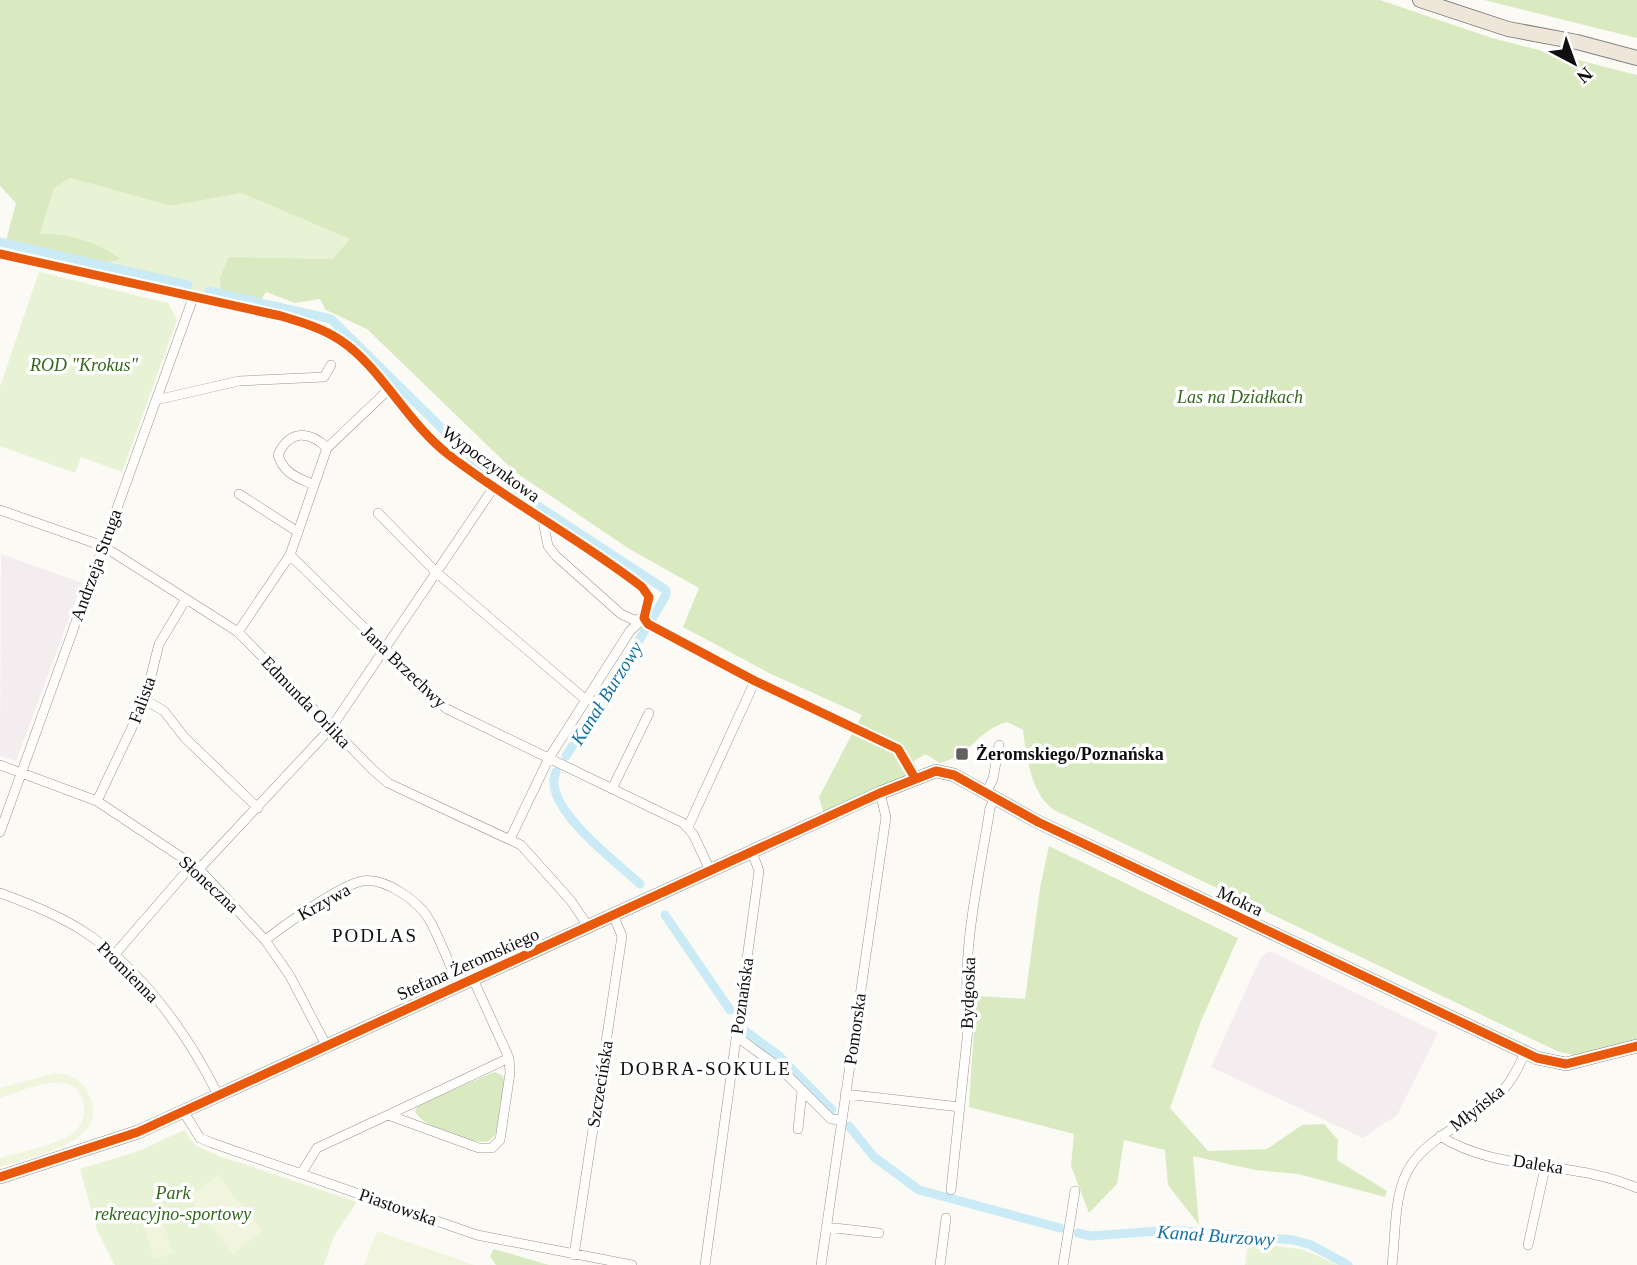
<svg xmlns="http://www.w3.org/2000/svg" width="1637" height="1265" font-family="Georgia,serif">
<rect width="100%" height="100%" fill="#fcfaf4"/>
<!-- industrial -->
<path fill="#f3edf0" d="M1,554l81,29 -66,178 -16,-5z
M1270,951l168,82 -41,82 -34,23 -152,-71 50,-110z"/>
<!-- green -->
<path fill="#e8f2d4" d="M69,178l102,28 70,-13 109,46 -18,20 -103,-1 -9,19 2,24 -135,-32 9,-8 13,2 7,-7 -17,-9 -59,-13 14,-46z
M39,272l129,31 9,17 -55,152 -41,-15 -6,16 -75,-27v-59z
M184,1130l11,15 24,11 138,46 -23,34 -10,29h-209l-18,-35 -17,-61 59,-18z
M1248,1243l53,6 37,16h-93z"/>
<!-- forest -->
<path fill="#d9eac1" d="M0,0h1380l112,38 145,37v967l-54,15 -24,-5 -505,-242c-23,-16 -28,-54 -31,-80l-16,-8c-31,9 -35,33 -67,41l-15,-9 -11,7 1,12 -91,42 -5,-18 43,-82 -91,-41 -88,-47 16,-39 -68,-38 -116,-78 -148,-143 -41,-19 -6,-11 -25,4 -29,-11 -5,8 -40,-8 -1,-15 9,-20 103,2 18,-20 -109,-46 -70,13 -101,-28 -16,10 -14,46c24,-2 62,9 80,25 -33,13 -79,-5 -113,-12v-10l9,-34 -16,-17z
M1484,0h153v38z
M1049,846l189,92 -37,83 -31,87 38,43 59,-2 35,-24 22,-1 14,16 -1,20 50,31 -2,6 -87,-23 -43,-4 -62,-14 6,69 -31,-40 -3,-35 -41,-10 -7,44 -28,29 -18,-47 3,-32 -105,-27 7,-111 49,3 15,-111z
M494,1072l8,3 3,5 -8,53 -8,8c-16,4 -71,-15 -74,-31l4,-5z
M494,1249l55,16h-53l-6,-9z"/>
<!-- pitch -->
<path fill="#f1f5dd" d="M56,1073c13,1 25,6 31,18 30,51 -56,66 -87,76v-9c20,-6 56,-13 72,-24 9,-7 14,-18 12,-29 -7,-41 -61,-14 -84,-7v-10z
M218,1175l44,56 -29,23 -44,-57z
M160,1213l13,40 -19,6 -12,-40z
M377,1231l97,34h-110z"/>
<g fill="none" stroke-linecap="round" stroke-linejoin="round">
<!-- canal -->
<path stroke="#caebf6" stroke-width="9" d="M0,242l188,43
M209,291l122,28 154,152
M506,485l160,105v5l-14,24
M566,756l80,-127
M556,772c-16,34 62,91 84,112
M665,915l65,95
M745,1031l33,24 54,55
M849,1126l25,31 45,33 141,38
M1078,1233l13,3 80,-6 123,10 17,5 37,20"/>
<defs>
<path id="street" d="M0,254l281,62c20,6 41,12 59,24 41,27 67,83 109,115 62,48 131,84 193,132l7,10 -5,21 4,6 107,57 143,68 17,29
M156,400l83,-19 85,-4 7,-12
M314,485c-17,-8 -30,-11 -36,-30 11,-25 31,-25 49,-7
M239,494l59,38
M0,510l103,36 135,86 134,137 16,14 133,62 50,56 17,25
M378,513l59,60 149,127
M543,521l5,25 8,10 65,58 13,6 8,-1
M290,555l157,154 236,114 10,11 17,36
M238,632l52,-77 37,-107 60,-57
M145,700l19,11 21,27 73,70
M0,765l97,36 102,68 66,71 25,36 36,69
M612,789l37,-76
M986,793l7,-14 6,-34
M97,801l48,-101 14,-56 27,-45
M688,827l67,-146
M0,832l193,-534
M510,839l39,-81 81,-127 14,-13
M199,869l132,-141 163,-241
M0,893c32,12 64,24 92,44 54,39 97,99 126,158
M265,940c20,-15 74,-54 97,-59 23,-4 58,21 68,40 11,20 19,43 29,65
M115,954l78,-90
M736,1036l45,33 50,50 10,1
M845,1094l115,13
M183,1111l17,27 12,5 265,92 155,30
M388,1115l121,-57
M798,1129l4,-38
M1440,1136c58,37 135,24 197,52
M301,1174l16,-26 71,-33 91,33h13l8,-8 10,-67 -1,-15 -36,-79
M951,1190l18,-170c-9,-65 11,-147 21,-212l5,-10
M826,1227l53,6
M1528,1245l17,-77
M574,1255l48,-319 -9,-21
M705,1265l54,-394 -7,-19
M821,1265l65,-448 -6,-24
M940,1265l6,-47
M1063,1265l12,-74
M1392,1265c4,-31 1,-73 19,-100 22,-32 62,-43 88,-71 12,-11 19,-26 26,-41"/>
<path id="secondary" d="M0,1177l138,-45 742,-339 56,-22 18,4 84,47 499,236 29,6 71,-18"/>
<path id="primary" d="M1420,0l88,29 69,13 60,16"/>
</defs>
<!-- street casing -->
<use href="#street" stroke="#969592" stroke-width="10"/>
<!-- secondary casing -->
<use href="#secondary" stroke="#8c8b89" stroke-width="14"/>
<!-- primary casing -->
<use href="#primary" stroke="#83827f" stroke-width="16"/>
<!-- street -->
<use href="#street" stroke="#fffefd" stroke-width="9"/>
<!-- secondary -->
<use href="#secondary" stroke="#f5f3ea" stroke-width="12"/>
<!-- primary -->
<use href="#primary" stroke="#ede6d9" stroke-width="14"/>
<defs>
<path id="cycleway" d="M0,254l281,62c20,6 41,12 59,24 41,27 67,83 109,115 62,48 131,84 193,132l7,10 -5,21 4,6 107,57 143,68 17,29
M0,1177l138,-45 742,-339 56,-22 18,4 84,47 499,236 29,6 71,-18"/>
</defs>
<!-- cycleway casing -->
<use href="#cycleway" stroke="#fff" stroke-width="13"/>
<!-- cycleway -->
<use href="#cycleway" stroke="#e8590c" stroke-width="9"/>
</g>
<!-- markers -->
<rect fill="#62615f" stroke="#fff" stroke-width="2.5" x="955" y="747" width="14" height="14" rx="3.5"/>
<g text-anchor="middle" stroke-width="7" stroke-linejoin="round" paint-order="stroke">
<!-- park labels -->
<g font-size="18" font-style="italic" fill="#33681d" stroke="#fff">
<text x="84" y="371">ROD "Krokus"</text>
<text x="1240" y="403">Las na Działkach</text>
<text x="173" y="1199">Park<tspan x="173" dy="21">rekreacyjno-sportowy</tspan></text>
</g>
<!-- street labels -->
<g font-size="18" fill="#0f0f0f" stroke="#fff">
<text transform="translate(491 464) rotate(36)" y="6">Wypoczynkowa</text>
<text transform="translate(96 565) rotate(-70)" y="6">Andrzeja Struga</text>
<text transform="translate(404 667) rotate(44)" y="6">Jana Brzechwy</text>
<text transform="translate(142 700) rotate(-70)" y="6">Falista</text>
<text transform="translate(306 702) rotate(46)" y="6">Edmunda Orlika</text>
<text transform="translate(209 884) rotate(43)" y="6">Słoneczna</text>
<text transform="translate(1240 901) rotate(25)" y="6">Mokra</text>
<text transform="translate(324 902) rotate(-29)" y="6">Krzywa</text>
<text transform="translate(468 964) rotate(-24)" y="6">Stefana Żeromskiego</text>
<text transform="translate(128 972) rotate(45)" y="6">Promienna</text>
<text transform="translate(968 993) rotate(-88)" y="6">Bydgoska</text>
<text transform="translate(742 996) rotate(-82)" y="6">Poznańska</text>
<text transform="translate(855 1029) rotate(-82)" y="6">Pomorska</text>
<text transform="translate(600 1084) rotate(-81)" y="6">Szczecińska</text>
<text transform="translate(1477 1108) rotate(-38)" y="6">Młyńska</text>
<text transform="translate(1538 1164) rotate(9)" y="6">Daleka</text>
<text transform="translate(398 1207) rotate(19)" y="6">Piastowska</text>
</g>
<!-- poi labels -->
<g font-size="18" font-weight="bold" fill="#0f0f0f" stroke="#fff" text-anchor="start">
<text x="976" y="760">Żeromskiego/Poznańska</text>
</g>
<!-- water labels -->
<g font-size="19" font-style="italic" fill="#1572a4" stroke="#fff">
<text transform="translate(606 693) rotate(-58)" y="7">Kanał Burzowy</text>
<text transform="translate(1216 1235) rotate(4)" y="7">Kanał Burzowy</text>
</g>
<!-- neighbourhood labels -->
<g font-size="19" letter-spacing="2" fill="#0f0f0f" stroke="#fff">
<text x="375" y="942">PODLAS</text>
<text x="706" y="1075">DOBRA-SOKULE</text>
</g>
</g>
<!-- north arrow -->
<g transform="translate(1574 63) rotate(139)" stroke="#ffffff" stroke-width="5" paint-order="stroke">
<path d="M0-5L12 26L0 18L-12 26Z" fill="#0f0f0f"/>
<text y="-10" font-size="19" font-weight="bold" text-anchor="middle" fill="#0f0f0f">N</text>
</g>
</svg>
